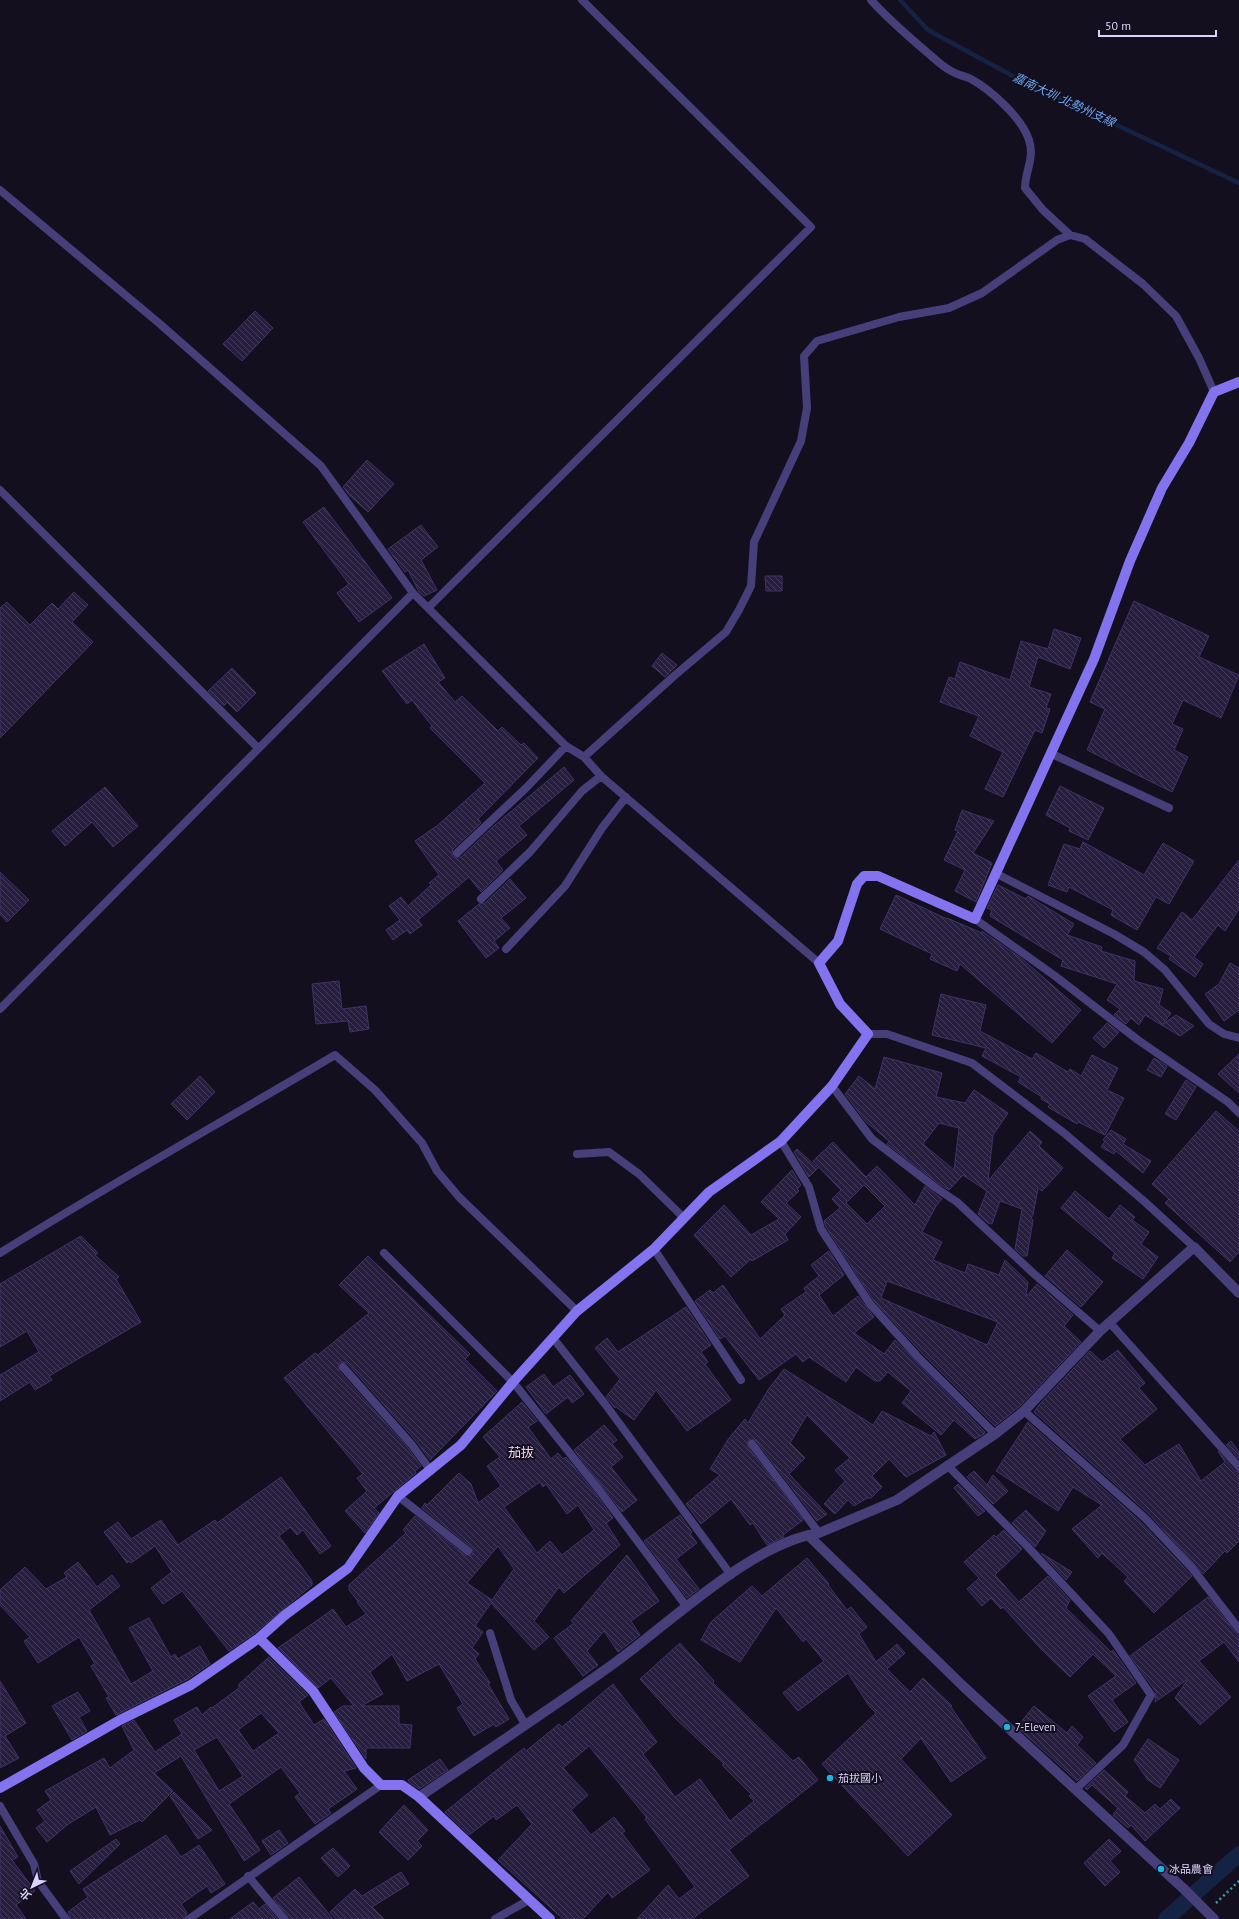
<svg xmlns="http://www.w3.org/2000/svg" width="1239" height="1919" font-family="'PT Sans','Noto Sans TC',sans-serif">
<defs>
<pattern id="building-back-hatch" width="6" height="6" patternUnits="userSpaceOnUse"><rect width="6" height="6" fill="#271d3e"/><path d="M-1 5l2 2M0 0l6 6M5-1l2 2" fill="none" stroke="#463d5b"/></pattern>
</defs>
<rect width="100%" height="100%" fill="#130f1f"/>
<g fill="none" stroke-linecap="round" stroke-linejoin="round">
<!-- stream -->
<path stroke="#142243" stroke-width="4.5" d="M900,0l28,30 83,45 228,108"/>
<!-- canal -->
<path stroke="#142243" stroke-width="16" d="M1166,1919l73,-65"/>
</g>
<!-- building -->
<path fill="url(#building-back-hatch)" stroke="#413267" fill-rule="evenodd" d="M255,311l18,17 -31,33 -19,-17z
M367,460l27,24 -26,28 -19,-17 -6,-8z
M324,507l68,91 -33,24 -22,-29 12,-9 -46,-62z
M421,525l17,22 -17,13 16,30 -13,6 -5,-4 -11,-22 -3,2 -17,-23z
M765,576h17v15h-16z
M74,592l14,13 -16,17 21,20 -93,96v-130l7,-6 23,23 22,-22 6,6z
M1134,601l75,35 -10,21 40,18 -18,43 -38,-18 -11,24 11,5 -9,21 14,7 -16,35 -85,-42 18,-41 -15,-7z
M1054,629l27,9 -11,31 -32,-12 -9,30 22,7 -5,14 4,1 -8,24 -7,-3 -32,67 -18,-8 18,-37 -33,-16 9,-20 -39,-14 9,-25 6,2 5,-17 50,18 11,-39 27,8z
M424,644l21,34 -7,4 17,20 7,-6 36,35 4,-4 19,18 3,-2 14,15 -60,61 3,4 -28,26 -1,5 1,3h8l34,-32 69,-58 10,13 -55,46 8,9 -31,26 7,9 -22,22 -12,-15 -51,43 4,5 -12,9 -3,-4 -14,10 -7,-10 14,-10 -11,-14 12,-9 7,9 23,-21 -2,-2 10,-8 -24,-34 23,-16 47,-42 -55,-55 2,-2 -20,-26 -5,4 -25,-33z
M662,653l15,12 -12,12 -13,-11z
M232,668l24,25 -19,19 -10,-10 -3,4 -16,-15z
M1060,786l44,22 -16,32 -19,-9 1,-3 -24,-13z
M105,787l33,39 -25,21 -21,-25 -27,24 -13,-15z
M962,810l32,11 -21,32 19,10 -16,39 -21,-11 10,-21 -21,-10 14,-29 -3,-1z
M1083,842l61,33 19,-32 31,18 -25,43 -13,-7 -19,33 -26,-15 2,-5 -44,-23 -2,5 -19,-7 16,-41 16,5z
M1239,860v49l-14,22 -7,-6 -24,32 9,7 -8,13 -26,-18 2,-3 -14,-8 25,-36 10,8z
M0,872l29,28 -22,22 -7,-8z
M510,879l16,19 -25,20 9,10 -16,13 5,7 -13,10 -28,-37 21,-17 6,-1z
M998,885l28,14 2,-3 46,28 -7,11 35,12 -1,4 34,10 -1,20 29,8 -4,16 12,8 -8,11 13,-9 18,11 -14,10 -35,-21 -6,10 -8,-7 -5,6 -12,-9 6,-6 -13,-9 10,-16 -56,-18 2,-6 -73,-44 2,-6 -5,-2z
M896,895l51,24v-1l35,15v-2l39,27 60,52 -29,33 -92,-79 -3,7 -27,-12 2,-5 -52,-25z
M1230,963l9,5v42l-15,11 -19,-27 14,-10z
M339,981l3,28 24,-3 3,23 -19,3 -2,-11 -32,3 -4,-40z
M941,994l45,11 -6,26 52,28 4,-6 32,19 2,-3 11,7 11,-21 26,13 -11,22 17,8 -19,37 -27,-13 -1,2 -29,-17 2,-3 -9,-5 1,-2 -24,-15 3,-5 -39,-21 4,-8 -54,-13z
M1107,1023l12,9 -15,16 -11,-10z
M1239,1054v39l-21,-19z
M884,1057l58,16 -6,24 29,6 9,-13 34,23 -15,22 -5,46 42,-50 12,11 -3,4 24,22 -21,23 -4,-3 -5,27 -2,3 2,2 -6,36h-4l-8,-7 7,-40 -22,-8 -8,23 -4,-1 -10,-9 9,-23 -24,-16 -14,15 -10,-6 -52,-40 2,-3 -23,-19 -21,-28 14,-18 16,13zM939,1123l20,5 -5,42 -31,-26z
M1154,1058l13,8 -6,11 -14,-7z
M200,1076l15,16 -28,28 -16,-16z
M1186,1080l10,7 -20,33 -11,-6z
M1216,1111l23,20v121l-9,10 -65,-59 4,-4 -17,-15z
M1111,1130l15,9 -3,5 28,17 -8,12 -27,-22 -2,3 -13,-7 4,-6 -2,-1z
M833,1142l33,35 11,-11 38,39 10,-19 17,13 -6,7 -14,26 20,10 -9,18 32,13 3,-9 31,11 6,-15 23,22 -2,15 11,-13 36,31 -9,11 17,16 -61,64 -25,20 -73,-73 -48,-52 -48,-74 -2,-6 16,-13 -8,-9 9,-9 -28,-29zM864,1185l21,21 -18,18 -21,-21zM887,1281l111,41 -11,23 -106,-47z
M797,1149l21,19 -9,9 -15,-25z
M792,1170l9,15 -4,4 2,2 -13,12 15,14 -16,17 3,6 -36,21 -1,-2 -20,18 -37,-42 30,-30 27,30 28,-16 -18,-17z
M1075,1191l34,28 11,-14 15,12 -3,3 17,12 -8,12 17,13 -15,22 -31,-21 3,-5 -54,-45z
M81,1236l17,17 -3,2 24,22 -3,2 25,43 -92,54 3,4 -17,10 -5,-8 -30,19v-26l39,-23 -12,-21 -27,16v-63z
M1067,1250l36,32 -22,25 -36,-31z
M829,1251l15,24 -25,20 14,21 25,-20 16,21 -20,16 30,21 11,-14 90,92 -1,2 -9,5 -21,-19 -13,15 -39,-32 9,-12 -23,-19 -8,9h-5l-19,-14 -10,15 -37,-25 -6,5 -7,-8 -37,26 -34,-44 -5,3 -25,-38 15,-11 3,3 10,-8 37,54 25,-24 -4,-6 25,-17 -2,-4 15,-12 -8,-11z
M368,1256l102,98 -5,5 32,32 -67,69 -14,-19 -69,-78 -5,-1 -3,1v8l69,77 13,18 -6,5 1,2 -42,35 5,5 -14,20 -20,-22 22,-20 -10,-13 6,-4 -79,-96 31,-25 3,2 51,-42 -30,-28z
M686,1307l25,38 -10,7 7,10 -3,2 26,36 -44,31 -31,-41 -22,30 -18,-13 -1,1 -9,-11 14,-18 -25,-31 12,-10 11,14z
M1118,1350l27,33 -6,5 18,21 -37,30 25,26 34,-21 22,37 24,-19 -7,-11 17,20 4,1v69l-12,12 -2,-2 -22,23 -54,-60 -115,-102 5,-7 51,-54 12,11z
M784,1369l89,56 9,-14 49,25 3,-4 12,23 -40,22 -17,-18 -17,17 10,11 -11,11h-4l-13,8 -6,-6 -13,14 -11,-10 21,-23 -10,-11 15,-12 -43,-43 -17,28 15,15 -16,16 38,40 -10,7 -61,-80 -4,-2 -5,3 1,5 55,73 -20,15 1,2 -17,8 -14,-22 -3,2 -19,-26 -30,25 -15,-20 34,-29 -10,-6 19,-31 16,-19 3,4 20,-33z
M544,1374l9,13 17,-12 14,19 -12,9 -4,-6 -22,17 -20,-27z
M522,1402l15,19 -9,6 23,32 7,-6 5,6 3,-2 26,32 21,29 -7,5 14,22 -56,48 -5,-6 -25,34 15,16 -15,13 -43,-47 -16,23 8,6 -11,16 7,6 -4,5 15,24 -2,1 21,35 -13,8 -2,-3 -20,12 -17,-28 6,-4 -24,-40 -32,17 -15,-27 -22,18 13,22 -22,12h38v18l13,1 -2,23h-44v11l-32,-47 9,-6h11l-23,-28 -13,10 -40,-40 55,-39 13,18 20,-13 -9,-12 1,-1 -9,-11v-5l57,-52 -3,-3 12,-14 50,39h7l1,-4 -2,-4 -49,-39 3,-5 2,2 32,-32 12,11 7,19 23,-17 -14,-20 13,-9 -17,-20zM540,1482l3,5 3,-3 21,30 11,-9 16,25 -32,25 -12,-14 -13,12 -33,-46zM498,1546l16,23 -22,31 -25,-17z
M1028,1422l113,100 51,54 -38,37 -30,-32 4,-4 -26,-24 -4,5 -26,-29 30,-24 -29,-18 -15,24 -62,-40z
M604,1425l13,15 -5,4 11,13 -12,10 26,33 -15,12 -48,-62z
M1231,1441l8,11v7l-13,-14z
M974,1471l13,14 6,-10 15,16 -15,13 -26,-27z
M281,1477l50,69 -11,8 -17,-24 -6,5 -7,-8 -11,9 33,45v4l-57,48 -26,18 -47,-60 -19,13 -12,-16 21,-16 -17,-26 -24,17 -2,-2 -2,2 -23,-31 14,-10 13,17 30,-19 17,25 37,-25 2,3z
M958,1484l27,27 -7,5 -24,-28z
M1026,1510l20,21 -11,16 -23,-24z
M680,1515l12,17 -2,2 7,9 -21,16 23,30 -12,9 -43,-57z
M1004,1530l18,19 -27,26 24,27 29,-26 22,24 -4,8 45,44 2,-2 23,33 -24,17 16,22 -14,10 -26,-36 28,-20 -23,-22 -23,23 -29,-28 -38,-42 -2,2 -10,-11 -9,8 -15,-17 12,-11 -15,-16 30,-27 2,2z
M1041,1553l31,19 -6,8z
M627,1555l32,46 -28,20 9,14 -22,17 -14,-21 -17,20 11,14 -15,11 -29,-38 20,-15 -3,-2z
M807,1558l22,26 -1,1 19,25 4,-3 16,20 -8,7 17,28 21,-18 8,9 -18,16 23,23 13,-14 29,28 -1,1 35,51 -35,24 -30,-44 -20,21 51,56 -44,41 -86,-92 54,-51 -7,-7 -21,-33 -50,38 -15,-18 41,-32 -18,-22 -3,3 -27,-34 -36,54 -39,-22 10,-18 41,-36 10,10z
M78,1562l19,25 15,-12 8,11 -31,24 42,74 22,-13 -24,-43 20,-10 22,39 4,-3 3,5 22,-13 10,18 -22,15 -72,36 -10,-17 3,-1 -18,-31 4,-2 -16,-27 -41,26 -14,-22 6,-4 -30,-32v-15l25,-23 21,22 21,-12 -3,-4z
M1208,1597l27,35 4,2v28l-15,-20 -25,19 32,36 -31,28 -25,-27 13,-19 -33,23 1,-10 -26,-36z
M680,1643l34,38 -1,2 80,78 6,-4 19,23 -89,70 20,26 -57,43h-55l31,-34 11,14 16,-12 -50,-68 2,-1 -58,-72 -26,22 25,27 -17,15 20,25 23,-18 11,14 -3,2 28,37 -38,28 -4,-6 -25,27h-20l-65,-59 34,-36 -15,-19 -21,15 -2,-4 -25,19 -24,-23 79,-64 2,3 33,-27 3,3 51,-43 44,58 -14,12 32,43 25,-18 30,42 24,-20 -5,-5 2,-2 -29,-29 2,-1 -48,-45 -36,-40z
M269,1657l39,38 -9,7 15,23 10,-6 32,49 -12,3 13,18 -29,20 3,4 -16,11 -20,-27 5,-4 -19,-26 -52,37 31,46 -16,11 -63,-105 -27,17 19,18 -31,31 -2,-2 -30,15 -14,-28 -29,18 -20,17 -11,-14 9,-7 -8,-11 14,-10 -6,-9 59,-33 6,10 24,-18 -12,-24 12,-6 21,32 27,-18 -8,-14 23,-13 5,8 9,-8 1,1 27,-20v-4zM261,1713l18,20 -26,18 -15,-21zM217,1737l26,39 -24,15 -25,-41z
M0,1681l26,42 -21,13 14,22 -19,10z
M78,1692l12,19 -11,6 8,14 -15,9 -20,-34z
M1034,1706l33,27 5,-7 11,11 -6,8 19,18 -19,18 -60,-54z
M1148,1739l31,21 -19,28 -12,-8 -14,-20z
M440,1759l8,11 -29,19 -10,-7 -1,-2z
M1104,1770l24,22 -3,4 20,17 10,-9 5,5 11,-10 9,9 -35,33 -14,-16 -3,3 -15,-13 5,-7 -26,-23 -5,5 -2,-2z
M174,1792l38,38 -14,9 -28,-43z
M404,1805l24,25 -11,11 5,5 -14,14 -29,-28z
M0,1826l18,31 -6,3 23,31 -19,14 10,14h-26z
M279,1830l9,13 -17,12 -9,-14z
M166,1835l15,22 18,-12 26,39 -14,9 -4,-7 -26,18 6,9 -3,6h-113l-3,-7 20,-15 -5,-8z
M116,1839l4,5 -41,40 -9,-13z
M1109,1839l12,12 -11,10 10,11 -15,14 -21,-23z
M333,1848l17,18 -12,11 -17,-19z
M401,1872l8,12 -37,23 12,12h-48l-6,-7 25,-23 7,7z
M299,1877l34,42h-44l-16,-21z
M253,1902l6,7 6,-5 12,15h-47z"/>
<g fill="none" stroke-linecap="round" stroke-linejoin="round">
<!-- path -->
<path stroke="#3ba1a5" stroke-width="2.5" stroke-dasharray="2 3" stroke-linecap="butt" d="M1216,1903l23,-22"/>
<!-- lane -->
<path stroke="#473f79" stroke-width="8" d="M871,0c18,20 38,37 58,54 7,6 14,13 22,17 6,4 14,5 20,8 20,11 51,39 58,61 6,18 -4,31 -4,48l18,22 27,25
M0,190l160,134 161,142 92,127 153,153 18,11 17,19 218,187
M0,490l258,258
M429,607l382,-380 -229,-227
M1052,754l117,54
M584,757l90,-81 52,-44 13,-22 12,-24 3,-44 47,-101 6,-33 -3,-52 13,-15 82,-24 50,-9 33,-15 75,-53 13,-5 15,4 58,45 33,32 23,42 15,34
M457,853l70,-66 39,-41
M997,874l117,60 30,18 21,18 44,54 15,10 15,4
M481,899l49,-47 52,-61 19,-15
M975,919l80,57 83,64 90,62 11,11
M506,949l59,-63 37,-58 24,-31
M0,1009l413,-416
M868,1034h19l85,29 92,70 81,69 49,45
M832,1086l40,53 64,49 21,14 76,71 67,58
M781,1141l28,46 12,42 49,75 48,53 77,77
M577,1154l32,-2 30,22 45,44
M654,1249l87,131
M0,1253c110,-69 224,-132 335,-198l40,35 47,53 15,28 22,26 118,114
M384,1253l129,129 83,104 91,121
M1110,1323l129,144
M553,1338l52,66 126,171
M343,1367l69,78 19,26
M1024,1411l121,107 47,50 47,61
M752,1444l67,89
M947,1465l80,81 82,88 42,61 -28,50 -47,44
M398,1496l70,55
M490,1633l21,67 14,24
M0,1806l34,58 4,17 28,38
M248,1876l36,43
M189,1919l192,-134
M495,1919l34,-19"/>
<!-- street -->
<path stroke="#473f79" stroke-width="10" d="M808,1535l156,152 221,203
M419,1797c66,-45 133,-89 197,-135 55,-40 136,-119 203,-129l78,-33 98,-66 29,-23 76,-80 94,-84 45,46"/>
<!-- secondary -->
<path stroke="#8373ef" stroke-width="10" d="M259,1638l54,53 51,77 17,17h21l17,12 131,122
M0,1788l120,-68 71,-35 68,-47 26,-23 63,-47 50,-72 63,-51 52,-63 64,-71 77,-62 55,-57 72,-51 51,-55 36,-52 -28,-30 -21,-41 19,-22 19,-57 7,-8h14l97,43 119,-260 36,-98 32,-73 27,-45 25,-51 25,-10"/>
<!-- street-bridge -->
<path stroke="#473f79" stroke-width="10" d="M1185,1890l29,29"/>
</g>
<!-- markers -->
<g fill="#19b7df" stroke="#130f1f" stroke-width="1.5">
<circle cx="1007" cy="1727" r="4"/>
<circle cx="830" cy="1778" r="4"/>
<circle cx="1161" cy="1869" r="4"/>
</g>
<g text-anchor="middle" stroke-width="4" stroke-linejoin="round" paint-order="stroke">
<!-- poi labels -->
<g font-size="11" fill="#dad2fa" stroke="#130f1f" text-anchor="start">
<text x="1015" y="1731">7-Eleven</text>
<text x="838" y="1782">茄拔國小</text>
<text x="1169" y="1873">冰品農會</text>
</g>
<!-- water labels -->
<g font-size="12" font-style="italic" fill="#6ba5ee" stroke="#130f1f">
<text transform="translate(1064 100) rotate(25)" y="4">嘉南大圳 北勢州支線</text>
</g>
<!-- quarter labels -->
<g font-size="13" fill="#fad4e8" stroke="#130f1f">
<text x="521" y="1457">茄拔</text>
</g>
</g>
<!-- north arrow -->
<g transform="translate(32 1887) rotate(223)" stroke="#130f1f" stroke-width="3" paint-order="stroke">
<path d="M0-3L7 15L0 10L-7 15Z" fill="#dad2fa"/>
<text y="-6" font-size="11" font-weight="bold" text-anchor="middle" fill="#dad2fa">北</text>
</g>
<!-- scale -->
<path d="M1099 30v6h117v-6" fill="none" stroke="#dad2fa" stroke-width="2"/>
<text x="1105" y="30" font-size="12" fill="#dad2fa" stroke="#130f1f" stroke-width="3" paint-order="stroke">50 m</text>
</svg>
